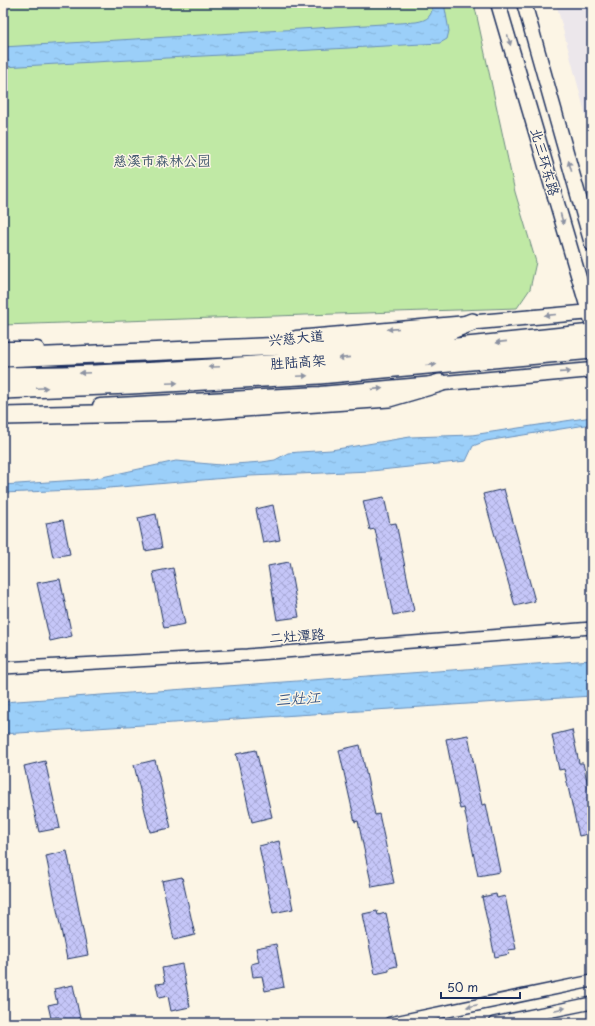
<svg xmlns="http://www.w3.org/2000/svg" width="595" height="1026" font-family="'Playpen Sans','LXGW WenKai TC',sans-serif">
<defs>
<pattern id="water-ripples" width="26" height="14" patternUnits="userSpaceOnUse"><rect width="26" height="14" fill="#9bcff9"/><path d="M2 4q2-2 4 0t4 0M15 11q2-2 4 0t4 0" fill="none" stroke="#85b2d8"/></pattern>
<pattern id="building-cross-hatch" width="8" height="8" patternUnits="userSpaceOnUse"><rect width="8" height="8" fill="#c5c6f8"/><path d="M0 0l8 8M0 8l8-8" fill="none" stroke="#a9aad7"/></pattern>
</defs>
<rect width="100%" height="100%" fill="#fcf5e5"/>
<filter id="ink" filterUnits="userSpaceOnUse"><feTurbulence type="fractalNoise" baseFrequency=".025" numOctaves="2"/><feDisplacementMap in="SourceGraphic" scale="8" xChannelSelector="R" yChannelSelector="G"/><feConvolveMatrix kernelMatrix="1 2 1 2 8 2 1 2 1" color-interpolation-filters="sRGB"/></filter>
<g filter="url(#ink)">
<!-- built -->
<path fill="#ece7eb" d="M556,3h36v136z"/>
<!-- park -->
<path fill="#c0e9a5" stroke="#6e8c82" d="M3,3h471l41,189 21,70 -6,27 -13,19 -514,17z"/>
<!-- water -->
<path fill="url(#water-ripples)" stroke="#688fbb" d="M432,3h12l5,28 -2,8 -7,4 -437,24v-20l413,-25c12,-2 17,-6 16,-19z
M592,417v7l-106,17 -13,5 -7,15 -95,10 -121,5 -153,13 -94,4v-8l90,-6 83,-18 45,4 41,-3 13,-2 13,-7 12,-1 31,-2 79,-13 62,-2z
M592,660v36l-589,38v-32z"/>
<!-- building -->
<path fill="url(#building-cross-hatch)" stroke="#1b2f5e" d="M504,489l31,112 -20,5 -32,-112z
M384,497l6,27 6,-1 18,88 -21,4 -18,-86 -5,1 -7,-29z
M273,505l7,35 -17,3 -7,-34z
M156,514l6,34 -17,3 -7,-33z
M63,520l7,34 -17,3 -7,-34z
M289,562l10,55 -22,3 -9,-54z
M173,568l12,56 -21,4 -11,-56z
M60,579l12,57 -22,5 -13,-58z
M572,730l7,33h4l9,40v30l-13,3 -15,-67 -5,1 -7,-35z
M468,735l14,70 4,-1 14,68 -22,4 -14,-68 -4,1 -14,-70z
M360,745l15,70 4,-1 15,69 -22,4 -14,-66 -3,1 -16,-72z
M256,750l16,67 -20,5 -16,-68z
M155,760l16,68 -21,4 -16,-67z
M45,761l15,67 -21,4 -15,-66z
M279,841l14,68 -20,4 -14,-67z
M67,851l21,104 -21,4 -21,-103z
M182,877l13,58 -21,5 -12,-59z
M496,894l1,4 8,-2 11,53 -8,1 1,4 -14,3 -13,-60z
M377,911l1,4 8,-2 11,53 -8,2v3l-14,3 -12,-60z
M276,944l8,43 -19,4 -3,-15 -9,1 -2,-13 8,-2 -3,-14z
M182,964l8,43 -19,4 -3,-15 -9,2 -3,-14 9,-1 -3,-15z
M73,985l8,38h-21l-1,-6 -8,1 -3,-13 9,-2 -3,-14z"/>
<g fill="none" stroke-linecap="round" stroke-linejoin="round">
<defs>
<path id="minor" d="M3,668l244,-13 345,-27
M390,1023l202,-42
M494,1023l98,-20"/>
<path id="major" d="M498,3l94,319
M524,3l68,241
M296,338l296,-26
M3,349h34
M100,406l220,-12 272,-24"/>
<path id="highway" d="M3,358l423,-18 46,-18
M3,376c197,-2 393,-22 589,-43
M3,390l127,-5 189,-10 273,-25
M3,416l183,-4 203,-14 51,-15"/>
</defs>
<!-- minor casing -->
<use href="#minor" stroke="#1b2f5e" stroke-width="14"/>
<!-- major casing -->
<use href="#major" stroke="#1b2f5e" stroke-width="17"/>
<!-- highway casing -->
<use href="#highway" stroke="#1b2f5e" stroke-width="20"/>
<!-- minor -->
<use href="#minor" stroke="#fcf5e5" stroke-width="11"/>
<!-- major -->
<use href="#major" stroke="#fcf5e5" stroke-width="14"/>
<!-- highway -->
<use href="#highway" stroke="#fcf5e5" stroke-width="17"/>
</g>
<!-- one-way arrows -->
<defs><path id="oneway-solid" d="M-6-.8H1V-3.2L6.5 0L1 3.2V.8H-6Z"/></defs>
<g fill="#8c92a2">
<use href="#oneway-solid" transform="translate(509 40) rotate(74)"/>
<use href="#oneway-solid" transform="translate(570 166) rotate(-106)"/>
<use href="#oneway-solid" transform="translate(562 219) rotate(74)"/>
<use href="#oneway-solid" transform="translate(550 315) rotate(175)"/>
<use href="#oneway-solid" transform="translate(393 329) rotate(175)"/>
<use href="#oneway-solid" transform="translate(501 342) rotate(174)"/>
<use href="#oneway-solid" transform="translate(344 358) rotate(174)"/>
<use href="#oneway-solid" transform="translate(431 365) rotate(-5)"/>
<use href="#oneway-solid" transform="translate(214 367) rotate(177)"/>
<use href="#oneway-solid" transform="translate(565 372) rotate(-4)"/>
<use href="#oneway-solid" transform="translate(85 373) rotate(178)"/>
<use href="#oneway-solid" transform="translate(302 376) rotate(-3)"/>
<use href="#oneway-solid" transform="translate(172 383) rotate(-3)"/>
<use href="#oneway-solid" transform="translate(42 388) rotate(-2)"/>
<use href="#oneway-solid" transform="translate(377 389) rotate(-5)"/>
<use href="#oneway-solid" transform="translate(472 1006) rotate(168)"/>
<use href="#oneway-solid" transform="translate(560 1009) rotate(-12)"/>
</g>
</g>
<g text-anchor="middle" stroke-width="3" stroke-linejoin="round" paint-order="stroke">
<!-- park labels -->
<g font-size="14" fill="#3c546c" stroke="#fcf5e5">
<text x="162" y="166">慈溪市森林公园</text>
</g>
<!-- street labels -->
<g font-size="14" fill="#1b2f5e" stroke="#fcf5e5">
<text transform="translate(545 162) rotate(74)" y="5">北三环东路</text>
<text transform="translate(296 338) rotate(-5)" y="5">兴慈大道</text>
<text transform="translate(298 362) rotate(-4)" y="5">胜陆高架</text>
<text transform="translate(297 636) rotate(-4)" y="5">二灶潭路</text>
</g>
<!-- water labels -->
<g font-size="15" font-style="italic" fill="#3b5785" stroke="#fcf5e5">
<text transform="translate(298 699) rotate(-4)" y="5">三灶江</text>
</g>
</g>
<!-- margin -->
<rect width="595" height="1026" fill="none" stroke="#fcf5e5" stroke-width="16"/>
<rect x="8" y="8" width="579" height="1010" fill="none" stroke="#1b2f5e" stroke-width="1.5" filter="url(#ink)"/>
<!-- scale -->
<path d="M441 992v6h79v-6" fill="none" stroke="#1b2f5e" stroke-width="2"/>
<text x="447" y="992" font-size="12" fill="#1b2f5e" stroke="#fcf5e5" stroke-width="3" paint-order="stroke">50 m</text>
</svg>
